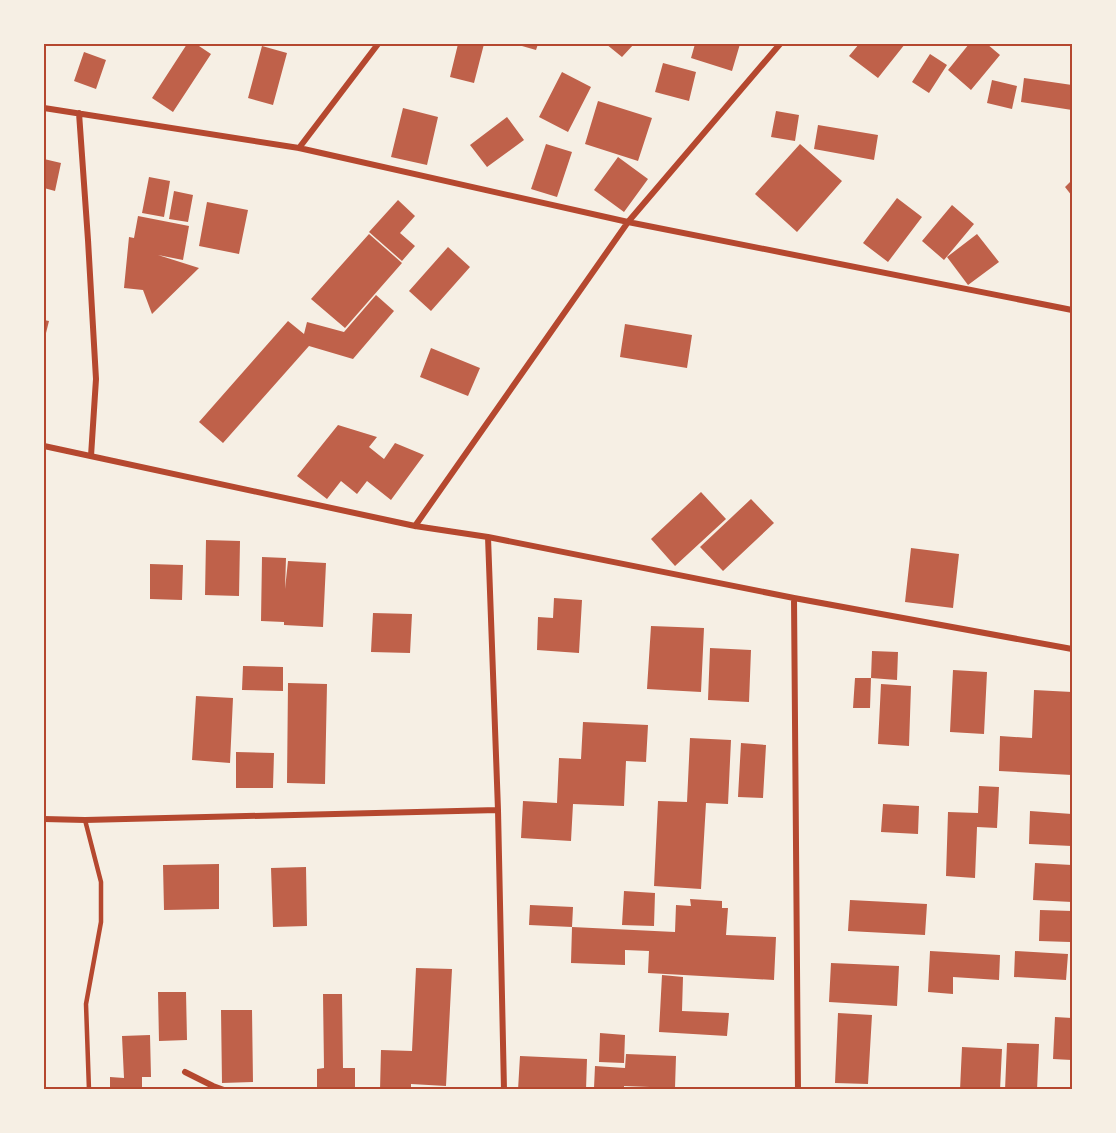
<svg xmlns="http://www.w3.org/2000/svg" width="1116" height="1133" font-family="Ubuntu,sans-serif">
<rect width="100%" height="100%" fill="#f6efe4"/>
<!-- building -->
<path fill="#bf614a" d="M187,44h9l15,10 -38,58 -21,-14z
M458,44h26l-10,39 -24,-6z
M515,44h23l-2,6z
M606,44h28l-12,13z
M695,44h45l-8,27 -41,-13z
M859,44h46l-27,34 -29,-22z
M969,44h18l13,11 -29,35 -23,-20z
M262,46l25,7 -14,52 -25,-7z
M84,52l22,8 -10,29 -22,-8z
M930,54l17,11 -18,28 -17,-11z
M663,63l33,9 -7,29 -34,-9z
M562,72l29,15 -23,45 -29,-15z
M1024,78l48,7v25l-51,-8z
M992,80l25,6 -5,23 -25,-6z
M598,101l54,17 -14,43 -53,-17z
M403,108l35,9 -11,48 -36,-8z
M776,111l23,4 -4,26 -24,-4z
M507,117l17,23 -37,27 -17,-22z
M818,125l60,10 -4,25 -60,-11z
M546,144l26,8 -15,45 -26,-8z
M800,144l42,37 -45,51 -42,-38z
M618,157l30,22 -24,33 -30,-22z
M44,159l17,4 -6,28 -11,-3z
M149,177l21,4 -6,36 -22,-4z
M1072,180v16l-7,-9z
M174,191l19,4 -5,27 -19,-3z
M897,198l25,19 -34,45 -25,-19z
M398,200l17,16 -15,17 15,13 -13,15 -33,-29z
M207,202l41,8 -9,44 -40,-8z
M952,205l22,19 -30,36 -22,-19z
M138,216l51,10 -6,34 -25,-5 41,13 -47,46 -9,-24 -19,-2 5,-51 5,1z
M369,234l33,29 -57,65 -34,-29z
M977,234l22,28 -31,23 -21,-28z
M448,247l22,20 -39,44 -22,-20z
M376,295l18,16 -41,48 -44,-13 -86,97 -24,-21 89,-101 16,13 3,-12 37,10z
M44,320l5,1 -5,20z
M625,324l67,11 -5,33 -67,-11z
M431,348l49,20 -12,28 -48,-19z
M338,425l39,12 -8,10 15,12 11,-16 29,12 -33,45 -24,-19 -10,13 -16,-13 -14,18 -30,-23z
M701,492l25,27 -51,47 -24,-27z
M751,499l23,24 -51,48 -23,-24z
M206,540l34,1 -1,55 -34,-1z
M911,548l48,6 -6,54 -48,-6z
M262,557l24,1 -1,31 3,-28 38,2 -3,64 -39,-2v-3l-23,-1z
M150,564l33,1 -1,35 -32,-1z
M554,598l28,2 -3,53 -42,-3 1,-33 15,1z
M373,613l39,1 -2,39 -39,-1z
M651,626l53,2 -3,64 -54,-3z
M710,648l41,2 -2,52 -41,-2z
M872,651l26,1 -1,28 -26,-2z
M243,666l40,1v24l-41,-1z
M953,670l34,2 -3,62 -34,-2z
M855,678h16l-1,30h-17z
M288,683l39,1 -2,100 -38,-1z
M881,684l30,2 -2,60 -31,-2z
M1034,690l38,2v83l-73,-4 1,-35 32,2z
M196,696l37,2 -3,65 -38,-3z
M583,722l65,3 -2,37 -20,-1 -2,45 -51,-2 -2,37 -50,-3 2,-37 34,2 2,-45 22,1z
M690,738l41,2 -3,64 -22,-1 -5,86 -47,-3 4,-85 29,1z
M741,743l25,2 -3,53 -25,-1z
M236,752l38,1 -1,35h-37z
M979,786l20,1 -2,41 -20,-1 -2,51 -29,-2 2,-64 30,1z
M883,804l36,2 -1,28 -37,-2z
M1030,811l42,3v32l-43,-2z
M1035,863l37,2v37l-39,-2z
M219,864v45l-55,1 -1,-45z
M306,867l1,59 -34,1 -2,-59z
M624,891l31,2 -1,33 -32,-1z
M690,899l32,2v7h6l-2,27 50,2 -2,43 -126,-7 1,-22 -24,-1v15l-54,-2 1,-36 103,5 1,-27 15,1z
M850,900l77,4 -2,31 -77,-4z
M530,905l43,2 -1,20 -43,-2z
M1040,910l32,1 -2,31 -31,-1z
M930,951l70,4 -1,25 -46,-3v17l-25,-2z
M1015,951l53,3 -2,26 -52,-3z
M831,963l68,3 -2,40 -68,-4z
M416,968l36,1 -6,117 -35,-2v6h-31l1,-40 31,1z
M662,975l21,2 -1,34 47,2 -2,23 -68,-4z
M158,992h28l1,48 -28,1z
M323,994h19l1,74h12v22h-38v-21l7,-1z
M221,1010h31l1,72 -31,1z
M838,1013l34,2 -4,69 -33,-1z
M1055,1017l17,1v42l-19,-1z
M600,1033l25,2 -1,28 -25,-1z
M150,1035l1,42h-9v13h-32v-13l14,1 -2,-42z
M1007,1043l32,1 -2,46h-32z
M962,1047l40,2 -2,41h-40z
M626,1054l50,2 -1,32 -51,-2v4l-30,-2 1,-22 30,2z
M520,1056l67,3 -1,31h-68z"/>
<g fill="none" stroke-linecap="round" stroke-linejoin="round">
<!-- service -->
<path stroke="#b5482f" stroke-width="4.5" d="M85,820l16,62v40l-15,82 3,86"/>
<!-- minor -->
<path stroke="#b5482f" stroke-width="6" d="M44,108l255,40 329,74 444,88
M79,113l9,127 8,139 -5,77
M299,148l79,-104
M44,446l371,80 73,11 306,61 278,51
M415,526l213,-304 152,-178
M488,537l10,273 6,280
M794,598l4,492
M44,819l41,1 413,-10
M185,1072l28,14 11,4"/>
</g>
<!-- border -->
<rect width="1116" height="1133" fill="none" stroke="#f6efe4" stroke-width="90"/>
<rect x="45" y="45" width="1026" height="1043" fill="none" stroke="#b5482f" stroke-width="2"/>
</svg>
